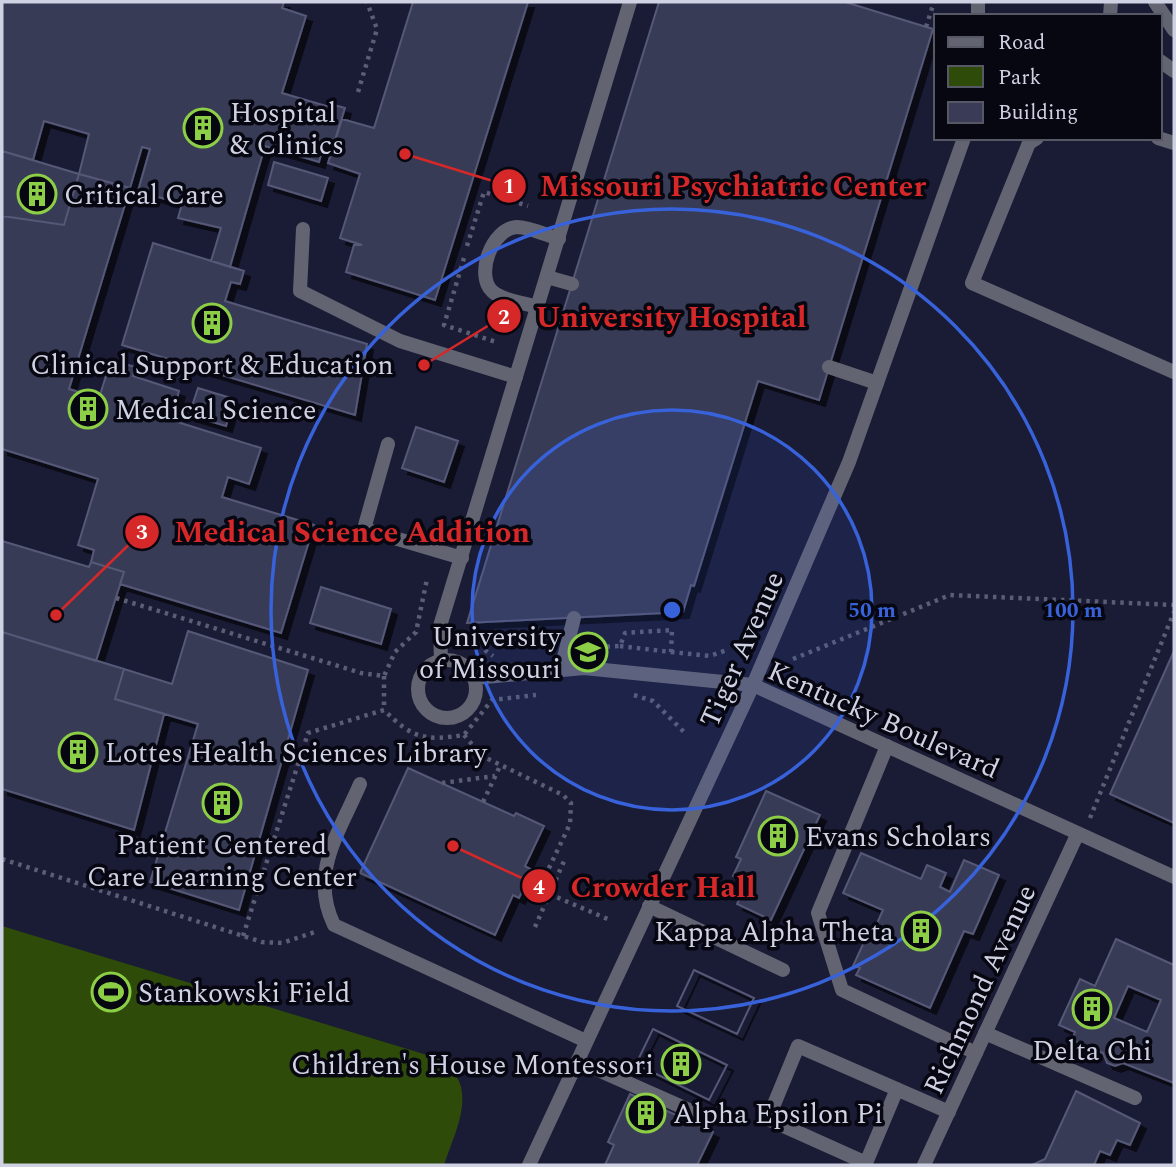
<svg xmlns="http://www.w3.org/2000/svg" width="1176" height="1167" font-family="Spectral,serif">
<defs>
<filter id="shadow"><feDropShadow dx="6" dy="6" stdDeviation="0" flood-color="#0009"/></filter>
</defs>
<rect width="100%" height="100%" fill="#1a1b35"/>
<!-- green -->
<path fill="#2e4b0a" d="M2,926l435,132c45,26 19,70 7,107h-442z"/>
<!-- building -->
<path fill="#393b57" stroke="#555876" stroke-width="2" fill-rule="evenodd" filter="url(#shadow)" d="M2,2h282l-2,6 24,8 -24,77 51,15 1,-3 11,3 -12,38 -9,-3 -5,19 -54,-16 -35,121 -19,-6 10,-33 -43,-10 4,-14 -44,-13 12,-42 -8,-2 -12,41 -51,-14 10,-40 -45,-13 -11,39 -31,-9z
M413,2h115l-93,298 -89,-28 8,-27h8l-22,-7 20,-64 -32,-11 14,-44 32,9z
M659,2h186l88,27 -114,371 -61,-19 -64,205 -3,-1 -8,27 -216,11z
M2,151l77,23 -15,51 -62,-9z
M274,162l54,16 -7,23 -53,-16z
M79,174l51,14 -61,201 30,9 12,-38 24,7 -2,9 46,15 -8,29 90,28 -12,36 -21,-7 -6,20 92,28 -33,108 -161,-49 4,-12 -33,-10 3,-12 -16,-5 20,-66 -96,-30v-233l62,9z
M153,243l91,28 -4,13 -9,-2 -6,19 142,43 -12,71 -233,-70z
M198,388l36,11 -8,27 -37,-11z
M416,427l42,14 -14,41 -42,-14z
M2,541l87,26 2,-5 33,10 -28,89 -94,-29z
M321,587l70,22 -10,35 -71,-21z
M188,631l120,39 -69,240 -89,-28 48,-158 -83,-25 9,-30 48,15z
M2,632l122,37 -9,30 49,15 -30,116 -132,-41z
M1174,651v172l-64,-29z
M408,768l106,48 2,-3 28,13 -19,40 7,4 -13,28 -6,-3 -18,40 -135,-62z
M766,791l54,24 -49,105 -34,-16 10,-22 -14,-6 8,-17 -5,-2z
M861,853l60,26 6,-14 19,8 -6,14 10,5 14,-32 35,15 -26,59 -9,-3 -34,77 -74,-33 4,-7 -7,-2 17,-37 4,1 9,-20 -40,-17z
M1116,939l58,26v118l-51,-20 -8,3 -8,-3 -4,-10 -31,-13 3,-8 -16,-7 21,-46 15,7zM1128,986l33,14 -14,32 -33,-14z
M694,970l60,28 -17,36 -60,-28z
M694,970l60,28 -17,36 -60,-28z
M653,1029l74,36 -18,35 -73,-36z
M653,1029l74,36 -18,35 -73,-36z
M1076,1091l64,32 -10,22 -13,-5 -7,15 -10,-4 -6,14h-62l13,-6z
M630,1094l83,38 -16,33h-92l9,-20 -6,-3z"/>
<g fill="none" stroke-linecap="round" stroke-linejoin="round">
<!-- path -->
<path stroke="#5b5d74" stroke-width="4.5" stroke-dasharray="3.5 5" stroke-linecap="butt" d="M926,27l8,-25
M358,92l19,-63 -10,-27
M467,246l17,-54 44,14
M464,258l-20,67 52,17
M116,598l245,75 23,3 11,-24 21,-20 11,-53
M471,640l22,16
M598,647l22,-1 5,-13 47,-3 -1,22 -51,-6
M671,652l39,4 17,-6
M793,659l157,-64 224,10
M384,676v34
M634,695l19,6 31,31
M464,735l18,21 81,39 8,8 -1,21 -31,65
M442,783l53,-7
M483,802l17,-36
M1090,818l84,-206
M2,859l260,83 20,1 33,-11
M526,884l84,36
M535,927l29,-66
M243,936l65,-203 76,-23c29,29 41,31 80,25l28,-35 44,-5"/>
<!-- service -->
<path stroke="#626472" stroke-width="14" d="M1155,2l19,28
M1160,61l14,10
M1037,138l-8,5 -57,140 202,89
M1158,138l16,5
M303,229l-3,62 100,50 116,36
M547,277l25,7
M538,307c-13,-4 -36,-6 -46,-16 -17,-16 0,-63 25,-64 12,0 29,8 42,12
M829,367l48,16
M388,444l-24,85 98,29
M561,669l13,-51
M887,746l-69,167 24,77 134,63
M360,784c-21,49 -51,89 -26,141l252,116
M649,906l134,64
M985,1033l150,65
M578,1061l129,57
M897,1089l-31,74 -98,-44 30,-73 151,66"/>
<!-- minor -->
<path stroke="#626472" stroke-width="14" d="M418 689a29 29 0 1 1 58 0a29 29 0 1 1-58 0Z
M441,661l-1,-35 190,-624
M474,678l110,-10 169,17 421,192
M924,1165l154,-332"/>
<!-- tertiary -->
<path stroke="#626472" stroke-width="14" d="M978,2v14
M1110,16l1,-14
M529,1165l224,-480 96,-223 115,-324"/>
</g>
<!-- distance rings -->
<circle cx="672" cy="610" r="200" fill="#3862da" fill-opacity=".12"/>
<g fill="none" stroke="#3862da" stroke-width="3.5">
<circle cx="672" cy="610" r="200"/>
<circle cx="672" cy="610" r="401"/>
</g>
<!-- icons -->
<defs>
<symbol id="building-ring" viewBox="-11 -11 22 22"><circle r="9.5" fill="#070712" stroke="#8cce45" stroke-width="1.5"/><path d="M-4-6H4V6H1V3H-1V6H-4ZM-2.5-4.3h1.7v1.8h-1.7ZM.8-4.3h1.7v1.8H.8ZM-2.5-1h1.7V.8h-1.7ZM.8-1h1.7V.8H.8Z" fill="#8cce45"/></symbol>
<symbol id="university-ring" viewBox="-11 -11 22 22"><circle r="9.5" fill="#070712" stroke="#8cce45" stroke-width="1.5"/><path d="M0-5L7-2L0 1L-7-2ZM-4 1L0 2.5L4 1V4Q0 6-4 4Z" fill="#8cce45"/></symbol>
<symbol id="stadium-ring" viewBox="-11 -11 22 22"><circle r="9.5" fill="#070712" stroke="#8cce45" stroke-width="1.5"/><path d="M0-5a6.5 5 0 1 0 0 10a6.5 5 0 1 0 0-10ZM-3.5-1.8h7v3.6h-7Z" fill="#8cce45"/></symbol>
</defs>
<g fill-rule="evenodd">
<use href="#building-ring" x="181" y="106" width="44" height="44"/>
<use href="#building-ring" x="15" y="172" width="44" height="44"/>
<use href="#building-ring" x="190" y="301" width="44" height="44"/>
<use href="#building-ring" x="66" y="387" width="44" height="44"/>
<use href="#university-ring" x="566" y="630" width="44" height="44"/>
<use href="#building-ring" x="56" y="730" width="44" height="44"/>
<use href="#building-ring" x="200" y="781" width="44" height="44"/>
<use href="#building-ring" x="756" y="814" width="44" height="44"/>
<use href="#building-ring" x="899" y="909" width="44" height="44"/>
<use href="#stadium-ring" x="89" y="970" width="44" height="44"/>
<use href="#building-ring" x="1070" y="987" width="44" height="44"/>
<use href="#building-ring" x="659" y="1042" width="44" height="44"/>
<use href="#building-ring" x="624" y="1091" width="44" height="44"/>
</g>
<g text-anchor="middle" stroke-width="7" stroke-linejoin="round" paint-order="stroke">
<!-- poi labels -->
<g font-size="28" fill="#cfd2e3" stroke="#070712" text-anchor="start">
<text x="230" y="122">Hospital<tspan x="230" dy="32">&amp; Clinics</tspan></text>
<text x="64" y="204">Critical Care</text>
<text x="212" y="374" text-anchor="middle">Clinical Support &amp; Education</text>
<text x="115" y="419">Medical Science</text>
<text x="561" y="646" text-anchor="end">University<tspan x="561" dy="32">of Missouri</tspan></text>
<text x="105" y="762">Lottes Health Sciences Library</text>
<text x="805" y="846">Evans Scholars</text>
<text x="222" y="854" text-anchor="middle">Patient Centered<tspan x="222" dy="32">Care Learning Center</tspan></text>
<text x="894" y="941" text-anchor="end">Kappa Alpha Theta</text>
<text x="138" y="1002">Stankowski Field</text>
<text x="1092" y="1060" text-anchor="middle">Delta Chi</text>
<text x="654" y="1074" text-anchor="end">Children's House Montessori</text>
<text x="673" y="1123">Alpha Epsilon Pi</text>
</g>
<!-- street labels -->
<g font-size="28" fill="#cfd2e3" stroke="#070712">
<text transform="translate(741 649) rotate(-66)" y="10">Tiger Avenue</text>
<text transform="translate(884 719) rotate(24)" y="10">Kentucky Boulevard</text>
<text transform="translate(979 989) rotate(-65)" y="10">Richmond Avenue</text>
</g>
</g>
<circle cx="672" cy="610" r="10" fill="#3862da" stroke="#070712" stroke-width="3.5"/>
<g font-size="21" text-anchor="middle" font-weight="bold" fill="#3862da" stroke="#070712" stroke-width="7" stroke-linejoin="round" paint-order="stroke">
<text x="872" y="617">50 m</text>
<text x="1073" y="617">100 m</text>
</g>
<!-- callouts -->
<path fill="none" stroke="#d62828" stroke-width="2.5" d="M405 154L509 186M424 365L504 316M56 615L142 532M453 846L539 886"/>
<g fill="#d62828" stroke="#070712" stroke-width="2.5">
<circle cx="405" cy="154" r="7"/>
<circle cx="424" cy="365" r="7"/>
<circle cx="56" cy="615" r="7"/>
<circle cx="453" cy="846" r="7"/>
<circle cx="509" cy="186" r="18"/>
<circle cx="504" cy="316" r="18"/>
<circle cx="142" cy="532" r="18"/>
<circle cx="539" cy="886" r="18"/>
</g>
<g font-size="21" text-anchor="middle" font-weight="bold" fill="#fff">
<text x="509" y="193">1</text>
<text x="504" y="324">2</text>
<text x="142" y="539">3</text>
<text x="539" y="894">4</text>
</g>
<g font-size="30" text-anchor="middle" font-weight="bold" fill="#d62828" stroke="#070712" stroke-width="7" stroke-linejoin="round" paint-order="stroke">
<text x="733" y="196">Missouri Psychiatric Center</text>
<text x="671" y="327">University Hospital</text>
<text x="352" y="542">Medical Science Addition</text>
<text x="663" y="897">Crowder Hall</text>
</g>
<!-- border -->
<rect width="1176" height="1167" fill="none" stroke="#cfd2e3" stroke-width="7"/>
<!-- legend -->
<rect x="934" y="14" width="228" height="126" fill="#070712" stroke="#575866" stroke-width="2"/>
<rect x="948" y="37" width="35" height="10" fill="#626472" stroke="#575866" stroke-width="2"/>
<text x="998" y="49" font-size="21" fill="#cfd2e3">Road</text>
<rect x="948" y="66" width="35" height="21" fill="#2e4b0a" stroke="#575866" stroke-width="2"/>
<text x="998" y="84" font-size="21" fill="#cfd2e3">Park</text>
<rect x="948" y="102" width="35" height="21" fill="#393b57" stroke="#575866" stroke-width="2"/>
<text x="998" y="119" font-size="21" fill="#cfd2e3">Building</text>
</svg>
